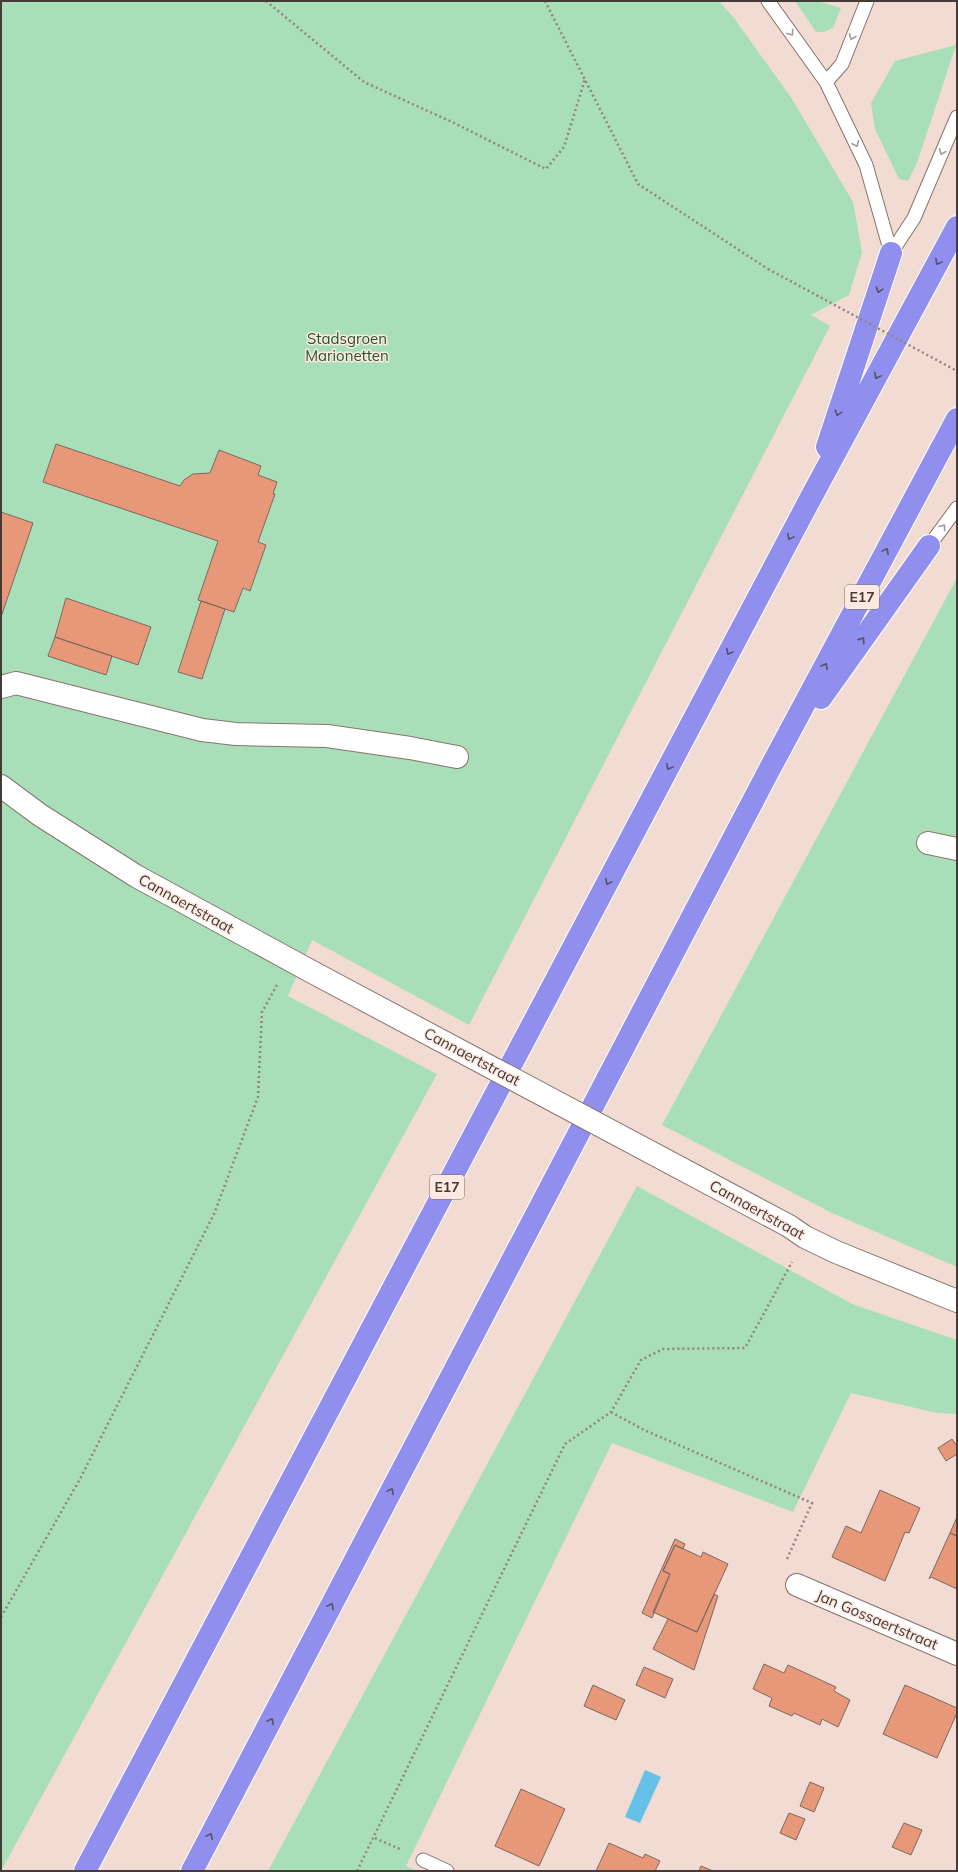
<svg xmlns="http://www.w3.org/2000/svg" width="958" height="1872" font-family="Mulish,sans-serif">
<rect width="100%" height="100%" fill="#f1dbd2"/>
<!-- green -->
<path fill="#a9dfb8" d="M1,1h718l15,17 58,81 61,103 9,50 -13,43 -38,20 19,11 -361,699 -157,-85 -24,56 149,78 -436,797z
M795,1h22l24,7 -8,20 -9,4h-8z
M956,45l-39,118 -9,18 -9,-2 -24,-50 -4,-26 24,-42z
M957,578v689l-127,-55 -168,-87z
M637,1186l215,118 105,36v74l-20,-1 -86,-20 -58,119 -181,-69 -206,423 11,5h-149z"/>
<!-- water -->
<path fill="#65c1e8" d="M645,1770l16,7 -21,46 -15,-6z"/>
<!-- building -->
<path fill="#e69879" stroke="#7c6861" d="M56,444l124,42 4,-6 9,-6 17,-1 9,-23 42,16 -3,9 19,7 -4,12h2l-17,48 8,3 -16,46 -7,-3 -9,24 -36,-12 20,-59 -175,-59z
M1,512l32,11 -32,94z
M66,598l85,29 -13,38 -83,-28z
M201,601l24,8 -23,70 -24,-7z
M55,637l57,19 -6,19 -58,-19z
M952,1439l5,7v8l-11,7 -8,-13z
M880,1490l40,18 -11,25 -4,-1 -20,49 -53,-24 14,-31 15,7z
M957,1517v19l-7,-3z
M950,1533l7,3v53l-26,-12 -2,2z
M675,1539l10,5 -2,5 -8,-4 -12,26 7,3 -18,44 -10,-5z
M675,1545l26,12 2,-5 25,12 -31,68 -44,-20 17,-38 -7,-3z
M714,1594l4,2 -24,74 -41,-21 15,-30 29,13z
M764,1664l20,9 4,-8 48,22 -2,4 16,9 -12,27 -16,-8 -2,6 -26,-12 -2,3 -23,-10 3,-8 -19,-9z
M644,1667l29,12 -8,19 -29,-13z
M593,1685l32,15 -9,20 -32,-14z
M905,1685l52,23v5l-20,45 -54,-24z
M810,1782l14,6 -10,24 -14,-6z
M521,1789l44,20 -26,57 -44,-20z
M789,1813l16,6 -9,21 -16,-7z
M904,1823l18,7 -11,25 -19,-8z
M609,1843l34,15 2,-4 15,7 -5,10h-59z
M701,1866l12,5h-14z"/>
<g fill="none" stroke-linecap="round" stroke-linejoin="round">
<defs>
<path id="lane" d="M768,1l58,81 40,83 25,88
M826,82l16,-18 25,-63
M891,253l23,-35 43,-101
M929,546l28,-38
M423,1860l24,11"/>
<path id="street" d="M1,687l15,-4 186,47 34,4 91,2 83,12 47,9
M1,786l39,29 96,61 178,97
M928,843l29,6
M789,1226l16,11 31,15 121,49
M797,1585l160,69"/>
<path id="highway" d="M827,447l64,-194
M821,698l108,-152
M85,1871l723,-1368 149,-276
M192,1871l575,-1097 190,-355"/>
</defs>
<!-- lane casing -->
<use href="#lane" stroke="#87746c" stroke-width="15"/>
<!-- street casing -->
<use href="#street" stroke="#87746c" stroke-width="24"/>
<!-- highway casing -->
<use href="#highway" stroke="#fff" stroke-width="24"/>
<!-- path -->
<path stroke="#93847e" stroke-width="2.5" stroke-dasharray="2 3" stroke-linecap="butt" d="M266,1l98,81 88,40 94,47 18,-22 21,-68
M545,1l93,183 130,85
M611,1412l33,18 168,73 -25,56
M1,1617l79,-138 134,-265 44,-117 4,-85 15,-27
M375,1838l27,12
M357,1871l208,-427 46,-32 30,-52 22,-11 82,-1 47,-86"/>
<!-- lane -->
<use href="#lane" stroke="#fff" stroke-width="13"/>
<!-- street -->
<use href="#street" stroke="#fff" stroke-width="22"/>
<!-- highway -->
<use href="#highway" stroke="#908fed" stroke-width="22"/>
<defs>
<path id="street-bridge" d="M314,973l475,253"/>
</defs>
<!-- street-bridge casing -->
<use href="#street-bridge" stroke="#87746c" stroke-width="24" stroke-linecap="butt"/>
<!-- path-bridge -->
<path stroke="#93847e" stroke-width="2.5" stroke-dasharray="2 3" stroke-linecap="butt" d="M768,269l189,102"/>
<!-- street-bridge -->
<use href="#street-bridge" stroke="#fff" stroke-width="22"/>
</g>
<!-- one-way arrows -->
<defs><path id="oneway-chevron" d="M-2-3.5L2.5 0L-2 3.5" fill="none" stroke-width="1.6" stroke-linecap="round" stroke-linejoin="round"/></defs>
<g stroke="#a19d9b">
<use href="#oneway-chevron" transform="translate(791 33) rotate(54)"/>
<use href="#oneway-chevron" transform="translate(852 37) rotate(112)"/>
<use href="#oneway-chevron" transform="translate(856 144) rotate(65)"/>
<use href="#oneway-chevron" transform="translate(942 152) rotate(113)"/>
<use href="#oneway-chevron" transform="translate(943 527) rotate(-53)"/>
</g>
<g stroke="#565064">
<use href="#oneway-chevron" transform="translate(938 262) rotate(118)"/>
<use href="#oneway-chevron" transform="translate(879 290) rotate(108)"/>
<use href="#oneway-chevron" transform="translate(877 376) rotate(118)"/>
<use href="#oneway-chevron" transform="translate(838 413) rotate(108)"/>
<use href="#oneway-chevron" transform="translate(790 537) rotate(118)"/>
<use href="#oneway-chevron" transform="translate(886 551) rotate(-62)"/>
<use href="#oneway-chevron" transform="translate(862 640) rotate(-55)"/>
<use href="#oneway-chevron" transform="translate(729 652) rotate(118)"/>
<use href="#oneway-chevron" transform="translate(825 666) rotate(-62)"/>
<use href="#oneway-chevron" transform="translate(669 767) rotate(118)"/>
<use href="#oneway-chevron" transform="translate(608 882) rotate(118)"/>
<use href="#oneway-chevron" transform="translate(391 1491) rotate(-62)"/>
<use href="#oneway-chevron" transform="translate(331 1606) rotate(-62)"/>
<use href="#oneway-chevron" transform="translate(271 1721) rotate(-62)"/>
<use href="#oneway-chevron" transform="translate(210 1836) rotate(-62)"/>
</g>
<g text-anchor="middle" stroke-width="3" stroke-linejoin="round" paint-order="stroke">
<!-- shield labels -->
<g fill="#fee8df" stroke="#7b6f69" stroke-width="1">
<rect x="845" y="585" width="34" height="24" rx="3"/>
<rect x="430" y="1175" width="34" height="24" rx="3"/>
</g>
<g font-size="14" font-weight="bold" fill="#433b37">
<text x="862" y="602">E17</text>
<text x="447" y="1192">E17</text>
</g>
<!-- park labels -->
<g font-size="15" fill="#1f5433" stroke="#fee8df">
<text x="347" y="344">Stadsgroen<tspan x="347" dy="17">Marionetten</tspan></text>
</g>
<!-- street labels -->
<g font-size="15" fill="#433b37" stroke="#fee8df">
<text transform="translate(186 904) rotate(29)" y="5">Cannaertstraat</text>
<text transform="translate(472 1057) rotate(28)" y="5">Cannaertstraat</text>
<text transform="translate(757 1210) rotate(29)" y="5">Cannaertstraat</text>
<text transform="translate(877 1620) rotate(23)" y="5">Jan Gossaertstraat</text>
</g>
</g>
<!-- border -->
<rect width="958" height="1872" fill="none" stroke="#433b37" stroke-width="4"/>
</svg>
